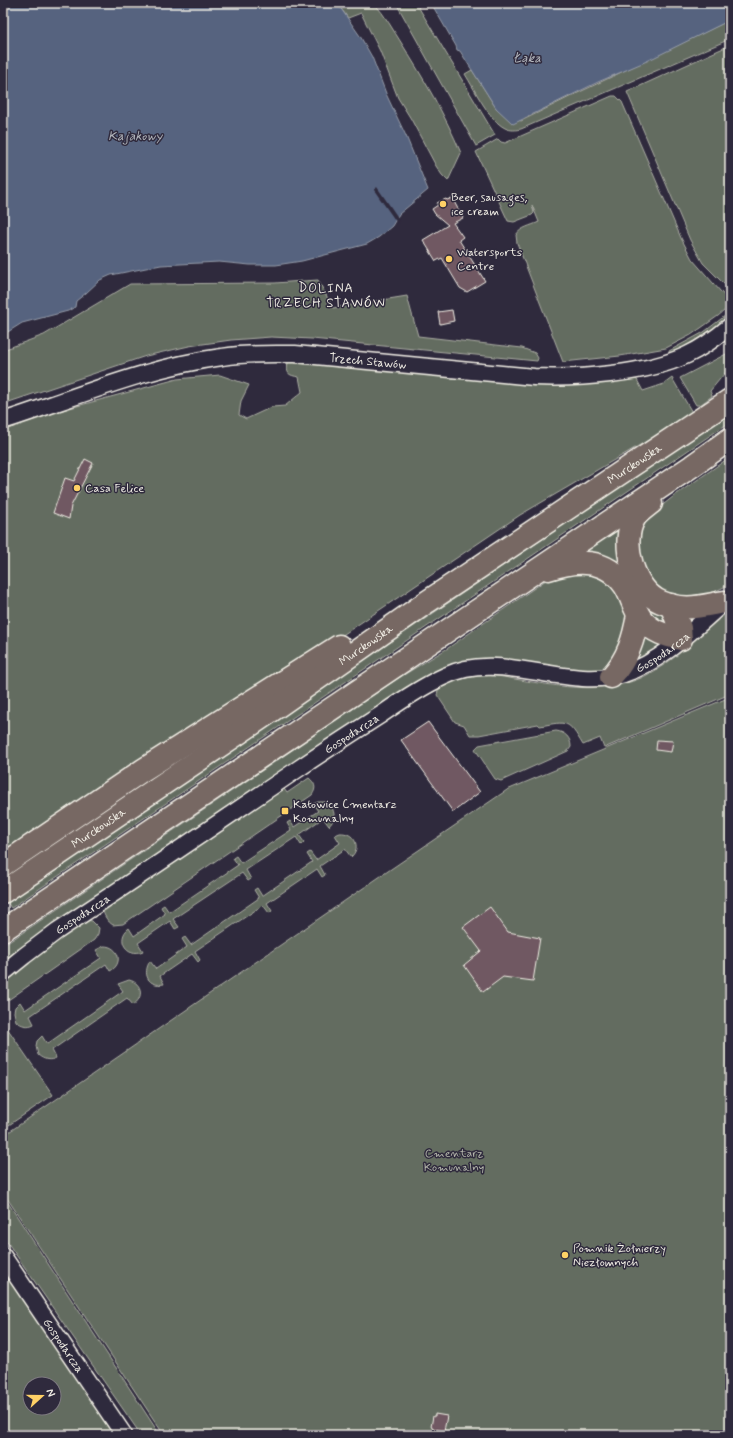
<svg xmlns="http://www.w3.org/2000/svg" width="733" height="1438" font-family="Mynerve,sans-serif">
<rect width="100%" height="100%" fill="#2f2a3d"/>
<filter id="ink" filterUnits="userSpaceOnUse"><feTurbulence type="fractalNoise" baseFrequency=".025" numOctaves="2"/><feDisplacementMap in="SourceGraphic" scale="8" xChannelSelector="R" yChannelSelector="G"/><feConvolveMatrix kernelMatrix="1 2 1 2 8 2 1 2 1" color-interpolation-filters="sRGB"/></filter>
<g filter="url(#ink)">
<!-- green -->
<path fill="#636c60" stroke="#acaea4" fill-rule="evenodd" d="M337,3h37c11,12 19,27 28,41 22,35 43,71 59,109l-13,28 -6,-6 -6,-9 -25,-47 -13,-21 -18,-47 -19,-38 -13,5z
M396,3h20l79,132 -19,11z
M730,20v19l-209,90c-5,1 -10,2 -16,-1 -16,-8 -30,-38 -40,-54l7,-4 24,38 25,13c69,-35 140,-67 209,-101z
M730,45v245l-27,-27 -13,-23 -63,-148z
M612,96h4l6,6 59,136 11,21 36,41 2,6 -12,10 -27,19 -25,13 -46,8 -57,6 -46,-119 -1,-8c5,-8 15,-9 23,-13l-7,-17 2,8 -2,2 -18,7 -6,-1 -32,-69 22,-13 3,3 4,1z
M318,280l15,28 74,-12 11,40 104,12 13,5 3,5 -1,3 -225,-22 -41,-2 -40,3 -42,6 -43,10 -143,48v-54l41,-15 86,-51 145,-1z
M730,312v5c-19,14 -38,27 -60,37l-1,-3 35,-19z
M730,352v15l-20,24 2,5 -12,9h-4l-16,-27z
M288,362l249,23h32l67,-7 7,13 21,-7 8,-6 21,36 -173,101 -235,159 -282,182v-426l52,-18 122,-33 43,-4 29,10 -8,16 -2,14 7,4 26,-12 13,-1 17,-14 -3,-15c-11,-2 -13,-3 -11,-15z
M730,412v10l-719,486 -4,-6z
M730,457v127l-22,11 -13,4 -29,-6 -18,-16 -4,-8 -4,-20 1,-17 8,-16 25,-20z
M624,526l4,51 -45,-24z
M578,569l36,12 17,42 -21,43 -13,5 -11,1 -100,-13 -14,1 -12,3 -457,302v-19l394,-267 51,-31 108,-75z
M643,603l14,4 18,19h-15z
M730,610v84l-126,54 -4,-10 -17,7c-15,-25 -15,-24 -43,-19l-2,-2 -59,11h-9l-6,-10 -9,-3 -18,-27c1,-2 0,-4 2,-6 7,-9 40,-14 52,-14 46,7 105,23 150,3 33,-15 61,-45 89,-68z
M640,628l26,14 -18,13 -13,5z
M730,697v738h-566l-161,-243v-56l388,-267 116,-79z
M556,731c9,1 15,7 15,16l-3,4 -67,30 -6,-2 -20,-30 4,-4z
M309,778c6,5 8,10 3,17l-189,129 -10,1c-5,-3 -10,-10 -10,-16l179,-123 5,7z
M318,802h8c9,6 11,16 3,24l-6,-8 -24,17 5,7 -3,3 -5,-8 -50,33 5,9 -3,2 -6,-8 -69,46 6,8 -4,2 -5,-8 -32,22 5,8c-16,7 -28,-12 -14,-23l5,8 31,-22 -4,-7 3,-2 5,7 3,-2 66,-45 -5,-7 3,-2 5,7 50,-33 -4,-7 3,-2 4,6 24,-16 -5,-7z
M340,833c14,-1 22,14 11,24l-6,-8 -25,17 5,9 -3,2 -5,-8 -50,34 5,8 -3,2 -6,-8 -68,46 5,9 -2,2 -6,-8 -32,22 4,8c-16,3 -22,-10 -14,-23l6,8 31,-22 -5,-8 3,-2 6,8 68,-47 -5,-8 3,-2 5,8 50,-34 -5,-8 3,-2 6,8 24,-17 -5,-8z
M86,920l6,1 7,7 -1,6 -4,6 -83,58 -3,2h-5v-19l12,-10z
M104,946c15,0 20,18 6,25l-4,-7 -76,52 4,8c-6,3 -12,2 -18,-3l-2,-9 1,-5 5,-5 5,8 76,-52 -5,-8z
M129,980c14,3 15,18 4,25l-6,-7 -75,52 4,8c-6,3 -12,2 -18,-3l-2,-9 1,-5 5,-5 5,8 76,-53 -5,-7z
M3,1022l50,73 -50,34z
M3,1195l157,240h-19l-138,-199z
M3,1269l111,166h-111zM30,1384h24v24h-24z"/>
<!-- water -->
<path fill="#56637f" stroke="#959ca9" d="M3,3h334l23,33 12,21 15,39 19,40 22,54 -29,24 -7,12 -13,11 -12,7 -65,17 -26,4h-26l-31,-3 -58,3 -50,10 -11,5 -14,13 -10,8 -1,6 -7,4 -46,12 -19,12z
M431,3h299v17l-83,41 -49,21 -85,42 -17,-16 -36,-57 -3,-1 -1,-4z"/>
<!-- pier -->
<path fill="#2f2a3d" d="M377,187l22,32 -2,4 -23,-33z"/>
<!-- building -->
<path fill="#705962" stroke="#f4f1e8" d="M452,198l11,20 -10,5 10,14 -4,3 26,41 -18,11 -7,-4 -18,-30 -6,3 -13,-21 25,-15 -13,-11 -3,-5 6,-4 -1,-2 9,-4 1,1z
M452,310l2,11 -14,3 -2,-12z
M85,459l8,4 -22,43 -2,13 -16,-6 12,-35 9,3z
M428,722l52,70 -27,20 -52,-72z
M657,740l16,1 -2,11 -15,-2z
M490,907l18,25 32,6 -7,43 -30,-4 -20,15 -19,-27 17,-14 -18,-24z
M435,1414l12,2 -3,15 -11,-2v-2h-2l2,-11h2z"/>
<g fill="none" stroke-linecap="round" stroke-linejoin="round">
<defs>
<g id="minor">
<path id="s1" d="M3,421c72,-23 143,-54 219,-64 24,-4 49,-3 73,-3l239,23c44,2 113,-3 153,-22 15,-7 30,-18 43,-29"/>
<path id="s2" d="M3,973l21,-17 33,-25c81,-53 161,-108 241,-162 28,-19 56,-37 84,-55 20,-14 41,-28 63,-38 54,-27 121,15 179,-2 37,-12 71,-46 100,-72"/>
<path id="s3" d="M3,1256l121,179"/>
</g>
<g id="highway">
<path d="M651,503c-5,4 -12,9 -16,14 -16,25 -1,74 26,85 24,10 40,4 63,0"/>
<path d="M548,569c28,-9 58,-12 77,17 7,11 9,25 18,35 10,11 24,15 38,18l-1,-11 -9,-23"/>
<path d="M611,677c17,-18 23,-39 27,-62"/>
<path d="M3,865l140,-95 196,-124"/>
<path id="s4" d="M3,892l264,-178 160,-112 303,-202"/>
<path d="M3,930l689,-464 38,-27"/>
</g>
</defs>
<!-- minor casing -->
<use href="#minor" stroke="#f4f1e8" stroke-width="19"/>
<!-- highway casing -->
<use href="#highway" stroke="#f4f1e8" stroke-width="25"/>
<!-- minor -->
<use href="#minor" stroke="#2f2a3d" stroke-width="16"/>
<!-- highway -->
<use href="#highway" stroke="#776864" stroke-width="22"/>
</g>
</g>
<!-- markers -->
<g fill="#ffd166" stroke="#2f2a3d" stroke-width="1.5">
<circle cx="443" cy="204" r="4"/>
<circle cx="449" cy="259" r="4"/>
<circle cx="77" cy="488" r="4"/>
<rect x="281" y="807" width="8" height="8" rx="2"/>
<circle cx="565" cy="1255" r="4"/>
</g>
<g text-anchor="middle" stroke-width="3" stroke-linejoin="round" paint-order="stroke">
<!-- poi labels -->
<g font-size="12" fill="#f4f1e8" stroke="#2f2a3d" text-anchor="start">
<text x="451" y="201">Beer, sausages,<tspan x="451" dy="14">ice cream</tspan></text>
<text x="457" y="256">Watersports<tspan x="457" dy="14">Centre</tspan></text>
<text x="85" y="492">Casa Felice</text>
<text x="293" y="808">Katowice Cmentarz<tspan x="293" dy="14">Komunalny</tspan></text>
<text x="573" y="1252">Pomnik Żołnierzy<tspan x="573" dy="14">Niezłomnych</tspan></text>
</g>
<!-- street labels -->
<g font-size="12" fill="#f4f1e8" stroke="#2f2a3d">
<text dy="4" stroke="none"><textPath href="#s1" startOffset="375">Trzech Stawów</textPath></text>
<text dy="4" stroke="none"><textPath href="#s4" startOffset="763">Murckowska</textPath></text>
<text dy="4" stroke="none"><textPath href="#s4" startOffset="439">Murckowska</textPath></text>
<text dy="4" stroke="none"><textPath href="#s2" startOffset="759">Gospodarcza</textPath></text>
<text dy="4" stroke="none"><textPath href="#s2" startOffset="423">Gospodarcza</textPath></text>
<text dy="4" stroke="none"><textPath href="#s4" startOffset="115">Murckowska</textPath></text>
<text dy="4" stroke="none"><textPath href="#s2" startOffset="99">Gospodarcza</textPath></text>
<text dy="4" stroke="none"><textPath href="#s3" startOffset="108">Gospodarcza</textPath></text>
</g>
<!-- park labels -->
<g font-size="12" fill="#b3b5ab" stroke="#2f2a3d">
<text x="454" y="1157">Cmentarz<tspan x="454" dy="14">Komunalny</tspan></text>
</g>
<!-- water labels -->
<g font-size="13" font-style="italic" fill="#b5b8be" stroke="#2f2a3d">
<text x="527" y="62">Łąka</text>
<text x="135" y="140">Kajakowy</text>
</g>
<!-- neighbourhood labels -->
<g font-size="13" letter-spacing="1" fill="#f4f1e8" stroke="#2f2a3d">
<text x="326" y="292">DOLINA<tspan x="326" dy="15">TRZECH STAWÓW</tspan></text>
</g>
</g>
<!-- margin -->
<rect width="733" height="1438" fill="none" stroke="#2f2a3d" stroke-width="16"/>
<rect x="8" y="8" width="717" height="1422" fill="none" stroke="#f4f1e8" stroke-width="1.5" filter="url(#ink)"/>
<!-- north arrow -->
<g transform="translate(42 1396) rotate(69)"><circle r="19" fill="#2f2a3d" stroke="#7e7a81"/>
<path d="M0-3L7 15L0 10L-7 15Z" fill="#ffd166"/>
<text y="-6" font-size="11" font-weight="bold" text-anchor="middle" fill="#f4f1e8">N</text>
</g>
</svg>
